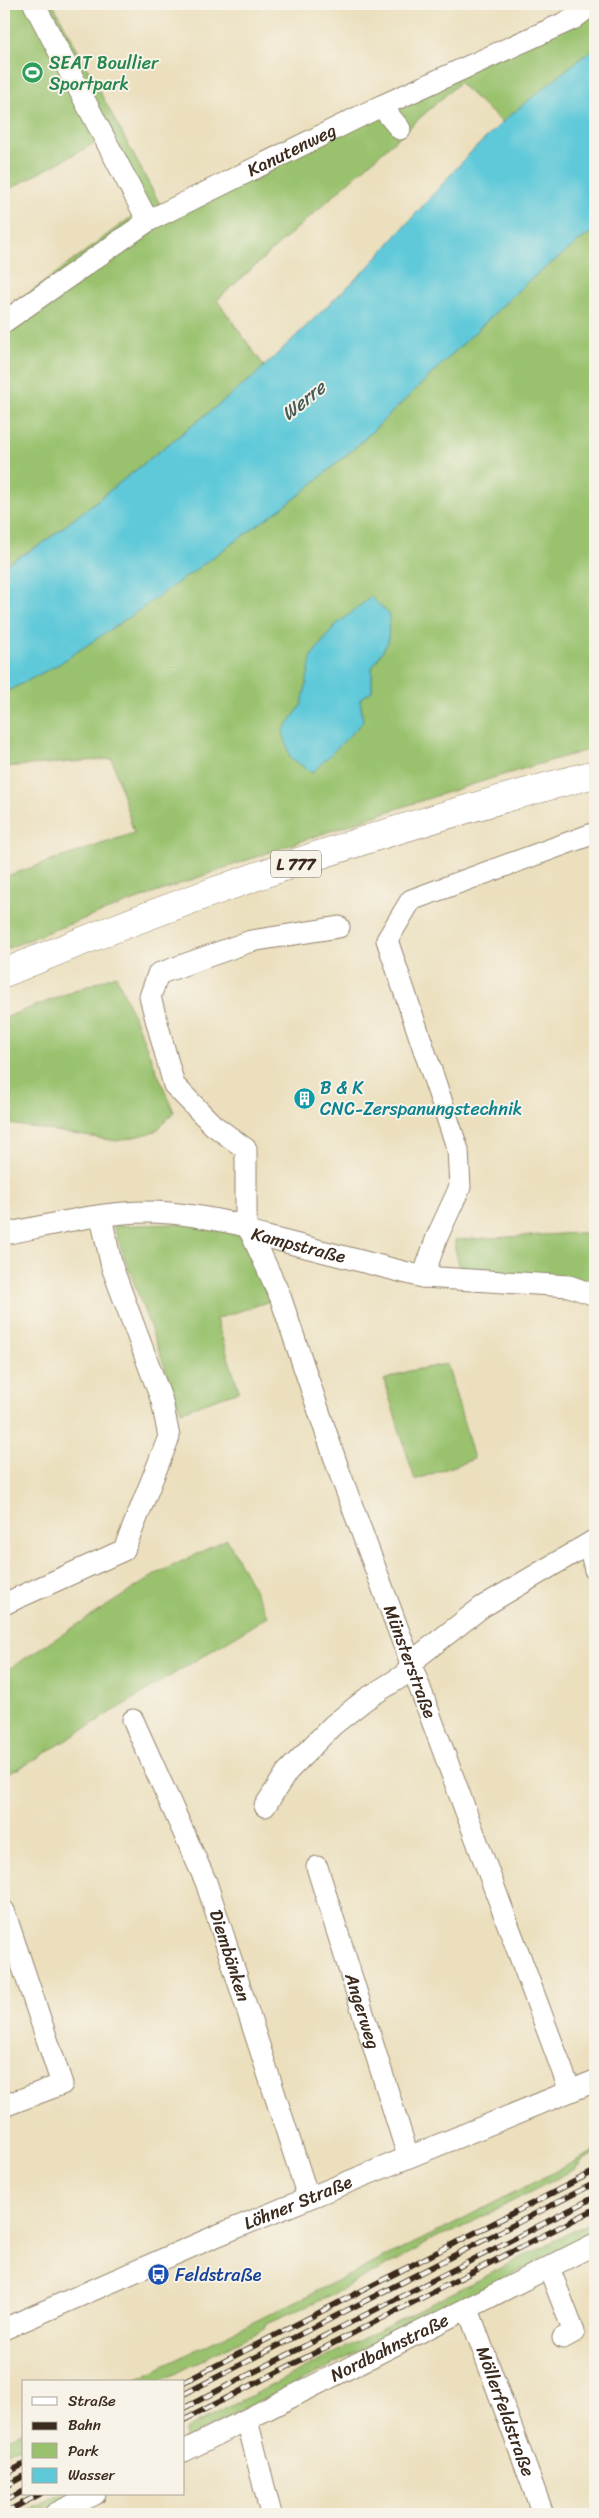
<svg xmlns="http://www.w3.org/2000/svg" width="599" height="2518" font-family="Sriracha,sans-serif">
<rect width="100%" height="100%" fill="#f7f3e8"/>
<filter id="ink" filterUnits="userSpaceOnUse"><feTurbulence type="fractalNoise" baseFrequency=".02" numOctaves="2"/><feDisplacementMap in="SourceGraphic" scale="10" xChannelSelector="R" yChannelSelector="G"/><feConvolveMatrix kernelMatrix="1 2 1 2 8 2 1 2 1" color-interpolation-filters="sRGB"/></filter>
<filter id="wash" filterUnits="userSpaceOnUse"><feTurbulence type="fractalNoise" baseFrequency=".0096" numOctaves="4" result="noise"/><feDisplacementMap in="SourceGraphic" scale="20" xChannelSelector="R" yChannelSelector="G"/><feGaussianBlur stdDeviation="1.12" result="paint"/><feColorMatrix in="noise" values="0 0 0 0 0 0 0 0 0 0 0 0 0 0 0 0 0 1.4 0 .05"/><feComposite in="paint" operator="in"/></filter>
<g filter="url(#wash)">
<rect width="100%" height="100%" fill="#ebdfbd"/>
<!-- green -->
<path fill="#9ac26e" stroke="#6a7646" fill-rule="evenodd" d="M4,4h49l110,206 407,-195 -8,-11h33v45l-14,9 -78,65 -44,-40 -242,217 47,66 -13,13 -209,165 -38,21v-253l130,-97 -39,-72 -91,49z
M595,229v519c-186,52 -366,118 -547,184l-44,18v-73l130,-44 -22,-74 -108,8v-74l55,-29 238,-167 62,-53 167,-161zM388,642l-16,26v23l-12,8 3,23 -51,50 -28,-40 18,-28z
M116,975l58,137 -19,20 -38,9 -113,-18v-105z
M199,1223l42,12 29,66 -54,18 23,72 -58,20 -68,-185z
M595,1232v59l-133,-16 -7,-26v-9z
M447,1364l27,95 -59,21 -31,-100 25,-9z
M227,1539l41,77 -239,147 -25,13v-104l154,-99z
M595,2151v3l-11,5 -9,10 -122,63c-15,3 -25,8 -36,18l-84,44 -66,29 -2,5 -107,54h-27l302,-148z
M595,2220v12l-411,208v-10z
M24,2431v14l-20,8v-13z
M59,2494h15l-41,20h-13z"/>
<!-- water -->
<path fill="#5ec9d9" stroke="#4c7a7c" d="M595,49v180l-69,54 -167,161 -62,53 -159,114 -79,53 -55,29v-128l38,-21 209,-165 118,-113 101,-113 38,-36 73,-59z
M371,597l18,17 -1,28 -16,26v23l-12,8 3,23 -51,51 -22,-16 -7,-26 19,-27 10,-49 25,-31z"/>
</g>
<g filter="url(#ink)">
<g fill="none" stroke-linecap="round" stroke-linejoin="round">
<defs>
<g id="minor">
<path d="M34,4l114,217"/>
<path d="M381,106l19,23"/>
<path id="s1" d="M4,322l144,-101 233,-115 192,-87 20,-15"/>
<path d="M246,1226v-77l-33,-24 -39,-40 -24,-88 8,-23 93,-33 88,-14"/>
<path id="s2" d="M251,1233l172,44 146,9 26,9"/>
<path id="s3" d="M4,1234c47,-9 96,-22 143,-22 34,0 66,7 99,14l5,7 29,63 59,175 231,620"/>
<path d="M423,1277l14,-40 23,-50 -2,-37 -71,-210 24,-40 184,-67"/>
<path d="M589,1544l6,26"/>
<path d="M4,1604l120,-54 45,-113 -7,-36 -50,-134 -11,-50"/>
<path id="s4" d="M133,1720l73,162 102,315"/>
<path d="M265,1806l22,-34 46,-47 33,-26 38,-24 15,-19 63,-49 113,-67"/>
<path id="s5" d="M317,1867l91,289"/>
<path d="M4,1911l58,173 -58,22"/>
<path d="M549,2268l25,64 -11,6"/>
<path id="s6" d="M468,2309l75,205"/>
<path id="s7" d="M4,2329l212,-93 379,-155"/>
<path d="M247,2420l24,94"/>
<path id="s8" d="M184,2451l411,-207"/>
<path d="M55,2514l40,-20"/>
</g>
<path id="highway" d="M4,973c189,-79 392,-148 591,-199"/>
</defs>
<!-- minor casing -->
<use href="#minor" stroke="#93846e" stroke-width="23"/>
<!-- highway casing -->
<use href="#highway" stroke="#93846e" stroke-width="29"/>
<!-- minor -->
<use href="#minor" stroke="#fff" stroke-width="21"/>
<!-- highway -->
<use href="#highway" stroke="#fff" stroke-width="28"/>
<defs>
<path id="rail" d="M184,2382l411,-211
M184,2394l411,-211
M184,2408l411,-211
M184,2420l411,-211
M4,2475l20,-11
M4,2487l20,-11
M4,2501l20,-10
M4,2513l36,-19"/>
</defs>
<!-- rail casing -->
<use href="#rail" stroke="#3b2a1e" stroke-width="5.5"/>
<!-- rail -->
<use href="#rail" stroke="#f7f3e8" stroke-width="4" stroke-dasharray="11" stroke-linecap="butt"/>
</g>
</g>
<!-- icons -->
<defs>
<symbol id="stadium-disc" viewBox="-11 -11 22 22"><circle r="9.5" fill="#2e9e5b" stroke="#f7f3e8"/><path d="M0-5a6.5 5 0 1 0 0 10a6.5 5 0 1 0 0-10ZM-3.5-1.8h7v3.6h-7Z" fill="#fff"/></symbol>
<symbol id="building-disc" viewBox="-11 -11 22 22"><circle r="9.5" fill="#0f9aa8" stroke="#f7f3e8"/><path d="M-4-6H4V6H1V3H-1V6H-4ZM-2.5-4.3h1.7v1.8h-1.7ZM.8-4.3h1.7v1.8H.8ZM-2.5-1h1.7V.8h-1.7ZM.8-1h1.7V.8H.8Z" fill="#fff"/></symbol>
<symbol id="bus-disc" viewBox="-11 -11 22 22"><circle r="9.5" fill="#1a4fb4" stroke="#f7f3e8"/><path d="M-5-6H5V4H4V6H2V4H-2V6H-4V4H-5ZM-3.5-4V0h7V-4ZM-3.5 1.2v1.5H-2V1.2ZM2 1.2v1.5H3.5V1.2Z" fill="#fff"/></symbol>
</defs>
<g fill-rule="evenodd">
<use href="#stadium-disc" x="20" y="60" width="25" height="25"/>
<use href="#building-disc" x="292" y="1086" width="25" height="25"/>
<use href="#bus-disc" x="146" y="2262" width="25" height="25"/>
</g>
<g text-anchor="middle" stroke-width="4" stroke-linejoin="round" paint-order="stroke">
<!-- shield labels -->
<rect fill="#f7f3e8" stroke="#73665b" stroke-width="1" x="271" y="850.5" width="50" height="27" rx="4"/>
<g font-size="16" font-weight="bold" fill="#3b2a1e">
<text x="296" y="870">L 777</text>
</g>
<!-- leisure labels -->
<g font-size="18" fill="#27864d" stroke="#f7f3e8" text-anchor="start">
<text x="49" y="69">SEAT Boullier<tspan x="49" dy="21">Sportpark</tspan></text>
</g>
<!-- street labels -->
<g font-size="18" fill="#3b2a1e" stroke="#f7f3e8">
<text dy="6" stroke="none"><textPath href="#s1" startOffset="336">Kanutenweg</textPath></text>
<text dy="6" stroke="none"><textPath href="#s2" startOffset="49">Kampstraße</textPath></text>
<text dy="6" stroke="none"><textPath href="#s3" startOffset="711">Münsterstraße</textPath></text>
<text dy="6" stroke="none"><textPath href="#s4" startOffset="255">Diembänken</textPath></text>
<text dy="6" stroke="none"><textPath href="#s5" startOffset="151">Angerweg</textPath></text>
<text dy="6" stroke="none"><textPath href="#s7" startOffset="320">Löhner Straße</textPath></text>
<text dy="6" stroke="none"><textPath href="#s8" startOffset="230">Nordbahnstraße</textPath></text>
<text dy="6" stroke="none"><textPath href="#s6" startOffset="109">Möllerfeldstraße</textPath></text>
</g>
<!-- culture labels -->
<g font-size="18" fill="#0d838f" stroke="#f7f3e8" text-anchor="start">
<text x="320" y="1094">B &amp; K<tspan x="320" dy="21">CNC-Zerspanungstechnik</tspan></text>
</g>
<!-- transit labels -->
<g font-size="18" fill="#164399" stroke="#f7f3e8" text-anchor="start">
<text x="175" y="2281">Feldstraße</text>
</g>
<!-- water labels -->
<g font-size="19" font-style="italic" fill="#465a56" stroke="#f7f3e8">
<text transform="translate(303 400) rotate(-39)" y="7">Werre</text>
</g>
</g>
<!-- margin -->
<rect width="599" height="2518" fill="none" stroke="#f7f3e8" stroke-width="20"/>
<!-- legend -->
<rect x="22" y="2380" width="162" height="115" fill="#f7f3e8" stroke="#aca397"/>
<rect x="32" y="2397" width="25" height="8" fill="#ffffff" stroke="#aca397"/>
<text x="68" y="2406" font-size="15" fill="#3b2a1e">Straße</text>
<rect x="32" y="2422" width="25" height="8" fill="#3b2a1e" stroke="#aca397"/>
<text x="68" y="2430" font-size="15" fill="#3b2a1e">Bahn</text>
<rect x="32" y="2443" width="25" height="15" fill="#9ac26e" stroke="#aca397"/>
<text x="68" y="2456" font-size="15" fill="#3b2a1e">Park</text>
<rect x="32" y="2468" width="25" height="15" fill="#5ec9d9" stroke="#aca397"/>
<text x="68" y="2480" font-size="15" fill="#3b2a1e">Wasser</text>
</svg>
